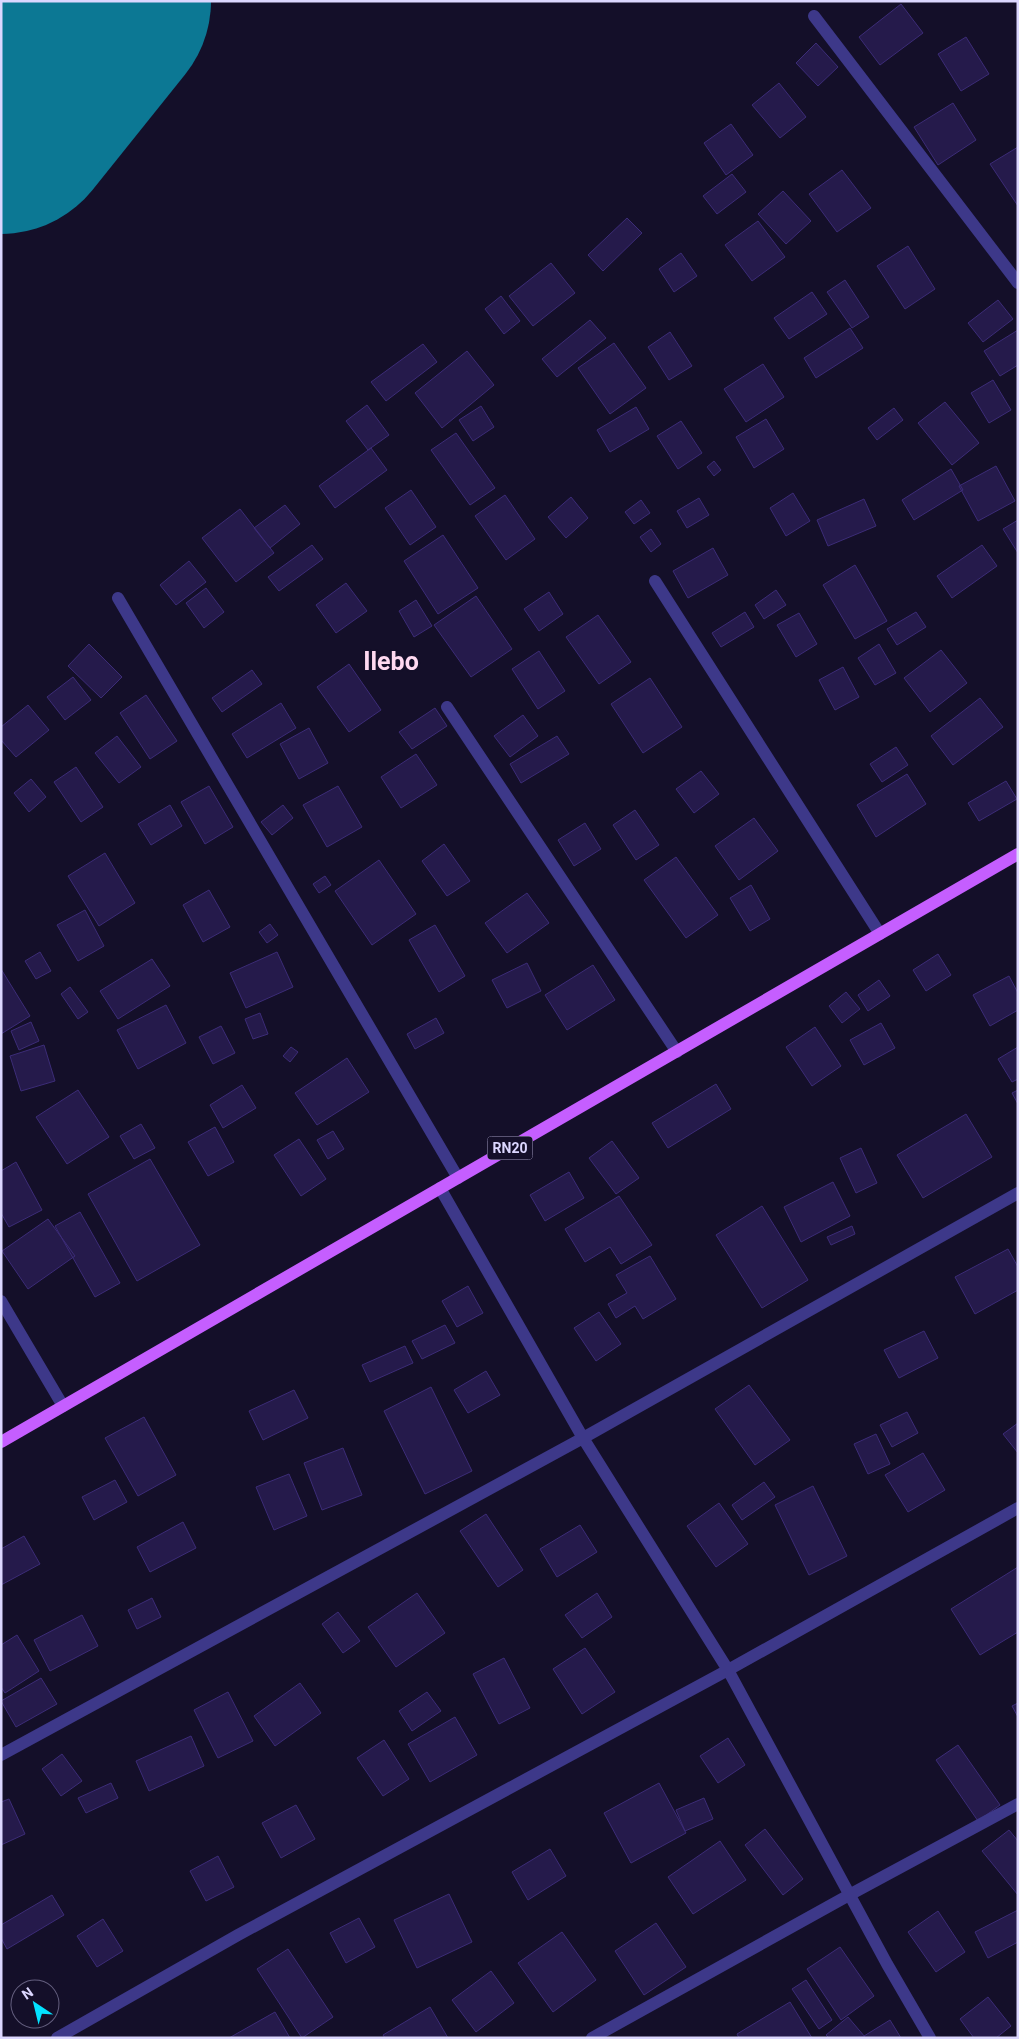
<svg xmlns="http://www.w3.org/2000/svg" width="1019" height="2039" font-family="Roboto,sans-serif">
<rect width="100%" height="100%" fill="#140f29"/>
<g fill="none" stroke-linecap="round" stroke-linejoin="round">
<!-- runway -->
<path stroke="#0c7894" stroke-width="234" d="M1,117l93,-116"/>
</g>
<!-- building -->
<path fill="#251a4b" stroke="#3c2c77" d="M901,4l22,29 -43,32 -21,-28z
M966,37l23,37 -28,17 -23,-37z
M816,43l22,24 -20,19 -22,-23z
M779,83l27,34 -26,21 -28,-33z
M953,103l23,37 -38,25 -24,-38z
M731,124l22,31 -27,20 -22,-32z
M1018,147v59l-28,-42z
M842,170l29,38 -34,24 -28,-38z
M732,174l14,18 -29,22 -14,-18z
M783,191l28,30 -25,23 -28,-30z
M627,218l15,15 -39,38 -15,-16z
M758,221l27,36 -33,24 -27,-36z
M908,246l27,43 -30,20 -28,-43z
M681,253l16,23 -23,16 -15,-23z
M551,263l24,30 -42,33 -24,-30z
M845,280l24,37 -17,11 -25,-36z
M812,292l15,22 -38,25 -15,-21z
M501,296l19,25 -16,13 -19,-25z
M998,300l15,19 -30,23 -15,-19z
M590,320l16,18 -49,39 -15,-18z
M850,328l13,20 -47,30 -12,-20z
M1018,330v35l-18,11 -16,-25z
M670,332l22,34 -23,14 -21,-33z
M614,343l32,45 -36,26 -32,-46z
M423,344l14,18 -51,39 -15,-19z
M467,351l27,34 -52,43 -27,-35z
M763,364l21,33 -38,25 -22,-33z
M993,380l18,30 -22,13 -18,-30z
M945,402l34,41 -27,22 -34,-42z
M367,405l22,30 -21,15 -22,-29z
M481,406l13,21 -21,14 -14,-21z
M636,407l13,22 -39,23 -13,-22z
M894,408l9,12 -26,20 -9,-12z
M766,419l18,30 -30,19 -18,-31z
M681,421l21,32 -24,16 -21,-33z
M456,433l39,55 -25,17 -39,-55z
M371,448l16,22 -52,38 -16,-22z
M714,461l7,9 -7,6 -7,-9z
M996,466l19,35 -37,20 -19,-35z
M951,469l12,21 -49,30 -12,-20z
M411,490l25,37 -26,18 -25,-37z
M793,493l17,28 -24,15 -16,-28z
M505,495l30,44 -29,21 -31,-44z
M571,497l17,21 -22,20 -18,-21z
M699,498l10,17 -22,13 -10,-17z
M864,499l12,27 -48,20 -11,-26z
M641,500l9,13 -16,11 -9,-12z
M285,505l15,19 -30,24 -16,-20z
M240,509l34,44 -38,29 -34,-44z
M1018,520v33l-15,-24z
M651,529l10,15 -10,8 -11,-15z
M443,535l35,53 -40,26 -34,-53z
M312,545l11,14 -44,32 -11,-14z
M982,545l15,21 -45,32 -15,-22z
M713,548l15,27 -40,23 -15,-27z
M189,561l17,21 -30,23 -16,-20z
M855,565l32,56 -32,18 -32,-54z
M346,583l21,28 -31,22 -20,-28z
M206,588l18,24 -20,16 -18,-25z
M776,590l10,15 -22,14 -9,-14z
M549,592l14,22 -24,17 -15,-22z
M476,596l36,53 -41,28 -37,-52z
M416,600l16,26 -18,11 -15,-26z
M745,612l9,15 -33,20 -9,-14z
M916,612l10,15 -29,18 -10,-16z
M799,613l18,31 -21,13 -19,-32z
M598,615l33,47 -32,22 -33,-47z
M89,644l33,33 -21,21 -33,-32z
M879,644l17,29 -21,12 -17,-27z
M941,650l26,33 -37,29 -26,-34z
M539,651l26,40 -27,18 -26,-40z
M349,664l32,46 -32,22 -32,-45z
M843,667l16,30 -24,13 -16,-30z
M252,670l10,14 -40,28 -10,-14z
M73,677l18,23 -26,20 -18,-23z
M650,678l32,49 -39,26 -32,-49z
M146,695l31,46 -27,18 -30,-46z
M980,698l23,29 -50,38 -22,-29z
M281,703l15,25 -49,30 -15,-24z
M28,705l21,25 -33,27 -15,-17v-13z
M435,708l12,18 -35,23 -13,-17z
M523,715l15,21 -28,21 -16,-21z
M309,728l19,35 -29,16 -19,-35z
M117,736l24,31 -22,16 -24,-30z
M557,736l12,18 -48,29 -11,-19z
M896,747l12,18 -26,17 -12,-18z
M416,754l21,31 -36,23 -20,-31z
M76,767l27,40 -22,15 -27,-40z
M701,771l18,23 -25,19 -18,-24z
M907,774l19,30 -50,33 -19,-32z
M31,779l15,18 -17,15 -15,-19z
M1006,781l11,18 -38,22 -11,-18z
M209,786l24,41 -28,17 -24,-42z
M338,786l24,41 -35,20 -24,-42z
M170,805l12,21 -31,19 -13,-21z
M283,805l10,13 -21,17 -11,-13z
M635,810l24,35 -23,15 -23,-35z
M754,818l24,33 -39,29 -24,-34z
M585,823l16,26 -27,17 -16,-26z
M444,844l26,37 -23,15 -25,-35z
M105,853l30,50 -36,23 -31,-50z
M676,857l42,58 -32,23 -42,-58z
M379,860l37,54 -44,31 -37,-54z
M325,876l6,9 -12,8 -6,-9z
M751,885l19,34 -20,12 -20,-33z
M209,890l21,37 -27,15 -20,-37z
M527,893l22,30 -42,30 -22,-30z
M85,910l19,36 -26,15 -21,-36z
M270,924l8,11 -11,8 -8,-11z
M435,925l30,51 -26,16 -30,-52z
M40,952l11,19 -15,8 -11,-18z
M277,952l16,35 -47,21 -16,-35z
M938,954l13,21 -25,16 -13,-21z
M152,959l18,27 -52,33 -18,-28z
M527,963l14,28 -34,17 -15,-28z
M593,965l22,35 -48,30 -22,-35z
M1,969l29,47 -29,18z
M1009,976l9,17v17l-28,16 -17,-31z
M879,980l11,16 -22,15 -10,-16z
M70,987l18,25 -10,7 -17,-25z
M846,992l14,17 -18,14 -13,-17z
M166,1005l20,38 -48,26 -21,-39z
M260,1013l8,21 -15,5 -8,-20z
M436,1018l8,15 -29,16 -8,-15z
M31,1022l8,19 -20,9 -8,-19z
M881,1023l14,25 -31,17 -14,-25z
M221,1026l14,27 -22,11 -14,-27z
M815,1027l26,39 -29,20 -26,-39z
M44,1045l11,36 -34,10 -11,-35z
M291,1047l7,5 -8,10 -7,-6z
M1018,1047v32l-6,3 -14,-23z
M347,1058l22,34 -52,33 -22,-32z
M716,1084l15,25 -63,39 -16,-25z
M242,1085l14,23 -33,20 -13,-23z
M78,1090l31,47 -42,27 -31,-47z
M1018,1090v14l-6,-11z
M966,1114l26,43 -69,41 -26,-43z
M141,1124l14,24 -21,11 -14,-23z
M215,1127l19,35 -26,14 -20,-34z
M333,1131l11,18 -16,10 -11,-19z
M299,1139l27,40 -25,17 -27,-41z
M612,1141l27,37 -23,16 -27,-36z
M861,1148l16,35 -21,10 -16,-35z
M150,1159l50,86 -63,36 -49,-87z
M16,1162l26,48 -33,17 -8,-14v-42z
M569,1172l15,26 -39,23 -15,-26z
M833,1182l17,34 -49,26 -17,-35z
M619,1196l33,49 -31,19 -11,-17 -25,15 -20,-33z
M762,1206l46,74 -46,28 -46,-73z
M80,1212l40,71 -25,14 -40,-71z
M48,1219l27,37 -47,33 -26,-38z
M852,1226l3,8 -24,11 -4,-8z
M1008,1249l10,18v23l-43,24 -20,-37z
M650,1256l26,43 -33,20 -8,-13 -19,12 -8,-14 19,-11 -11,-18z
M468,1286l15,27 -26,14 -15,-26z
M599,1312l22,32 -25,17 -22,-33z
M445,1325l10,18 -33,16 -10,-18z
M924,1331l14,27 -39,20 -15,-28z
M405,1346l8,17 -43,19 -8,-17z
M486,1371l14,24 -32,18 -14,-23z
M749,1385l41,55 -35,25 -40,-56z
M431,1387l41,84 -47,23 -41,-83z
M294,1390l14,28 -45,22 -14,-29z
M907,1412l11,21 -26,14 -12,-22z
M144,1417l32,58 -38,21 -33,-58z
M1018,1423v30l-15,-19z
M876,1434l14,30 -22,10 -14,-30z
M343,1448l19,47 -40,15 -18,-47z
M923,1453l22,37 -37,22 -23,-37z
M289,1474l18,42 -33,14 -18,-43z
M115,1480l12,22 -33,18 -12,-23z
M764,1482l11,15 -33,23 -10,-15z
M813,1486l34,70 -38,19 -34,-70z
M719,1503l29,41 -32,23 -29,-41z
M486,1514l37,56 -25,17 -38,-56z
M183,1522l13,26 -46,24 -13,-25z
M580,1525l17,27 -40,25 -17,-28z
M24,1536l16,28 -39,21v-36z
M1018,1567v65l-38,23 -29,-46z
M417,1593l28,40 -49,34 -28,-40z
M597,1593l15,24 -30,21 -17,-23z
M152,1598l9,19 -24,12 -9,-19z
M338,1612l22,29 -17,12 -21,-29z
M82,1615l16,31 -48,25 -16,-31z
M17,1635l22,36 -34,22 -4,-6v-42z
M585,1648l30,44 -33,22 -29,-45z
M504,1658l26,50 -31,16 -26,-50z
M41,1678l16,26 -41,23 -15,-26z
M300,1683l21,30 -46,33 -21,-30z
M228,1692l25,49 -35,17 -24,-48z
M427,1692l14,19 -29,20 -13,-20z
M1018,1703v14l-6,-11z
M455,1717l22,38 -47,27 -22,-38z
M191,1736l13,30 -55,25 -13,-30z
M728,1738l17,27 -27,18 -18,-27z
M384,1740l25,39 -26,17 -26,-38z
M958,1745l42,60 -22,16 -42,-61z
M62,1754l20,27 -21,15 -19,-27z
M111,1783l7,15 -32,15 -8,-15z
M659,1783l27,50 -55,30 -27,-50z
M704,1798l9,21 -28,12 -9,-21z
M9,1799l16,35 -24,11v-43z
M296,1805l19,34 -34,19 -19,-35z
M765,1829l38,50 -20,16 -38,-50z
M1009,1830l9,11v54l-36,-44z
M720,1841l26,39 -53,34 -25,-37z
M550,1849l16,27 -38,24 -16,-28z
M218,1856l16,31 -28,14 -16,-30z
M449,1894l23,48 -55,26 -23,-48z
M52,1895l12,20 -57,34 -6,-11v-13z
M1018,1910v32l-30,16 -13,-26z
M938,1911l27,41 -29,20 -28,-40z
M359,1918l16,29 -29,16 -16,-30z
M103,1919l20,32 -26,16 -20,-31z
M656,1923l30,44 -42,28 -29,-44z
M562,1932l34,48 -43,32 -35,-49z
M840,1947l34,49 -33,24 -34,-51z
M288,1949l45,68 -31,21 -45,-69z
M491,1971l23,32 -38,29 -24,-32z
M806,1980l26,40 -13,9 -27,-40z
M988,1997l23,29 -15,12h-22l-14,-19z
M790,2002l22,36h-73l-2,-4z
M430,2007l18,31h-63l-2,-3z
M275,2012l15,26h-61z
M848,2017l17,20 -36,1 -3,-3z
M890,2020l11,18h-36l-1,-2z"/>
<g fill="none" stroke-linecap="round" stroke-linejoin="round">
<!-- minor -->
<path stroke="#3d3889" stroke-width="12" d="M814,16l204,267
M655,581l225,353
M118,598l340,580
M447,707l230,345
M440,1188l143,250 435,-245
M1,1301l62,105
M1,1755l582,-317 145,232 159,294 43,74
M57,2038l181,-103 490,-265 290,-162
M592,2038l259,-144 167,-90"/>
<!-- major -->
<path stroke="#c55eff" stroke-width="12" d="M1,1442l1017,-588"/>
</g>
<g text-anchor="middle" stroke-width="4" stroke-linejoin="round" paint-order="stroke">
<!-- shield labels -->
<rect fill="#140f29" stroke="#a09bbf" stroke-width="1" x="487.5" y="1136.5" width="45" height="23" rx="4"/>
<g font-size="14" font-weight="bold" fill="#dcd7ff">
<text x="510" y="1153">RN20</text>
</g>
<!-- town labels -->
<g font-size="25" font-weight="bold" fill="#ffd9f1" stroke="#140f29">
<text x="391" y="670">Ilebo</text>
</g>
</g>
<!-- border -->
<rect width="1019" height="2039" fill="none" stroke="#dcd7ff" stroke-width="5"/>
<!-- north arrow -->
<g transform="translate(35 2004) rotate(325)"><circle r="24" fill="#140f29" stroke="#645f7f"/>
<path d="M0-4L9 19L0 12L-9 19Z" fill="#03e2ff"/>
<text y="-8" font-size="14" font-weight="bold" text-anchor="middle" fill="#dcd7ff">N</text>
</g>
</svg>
